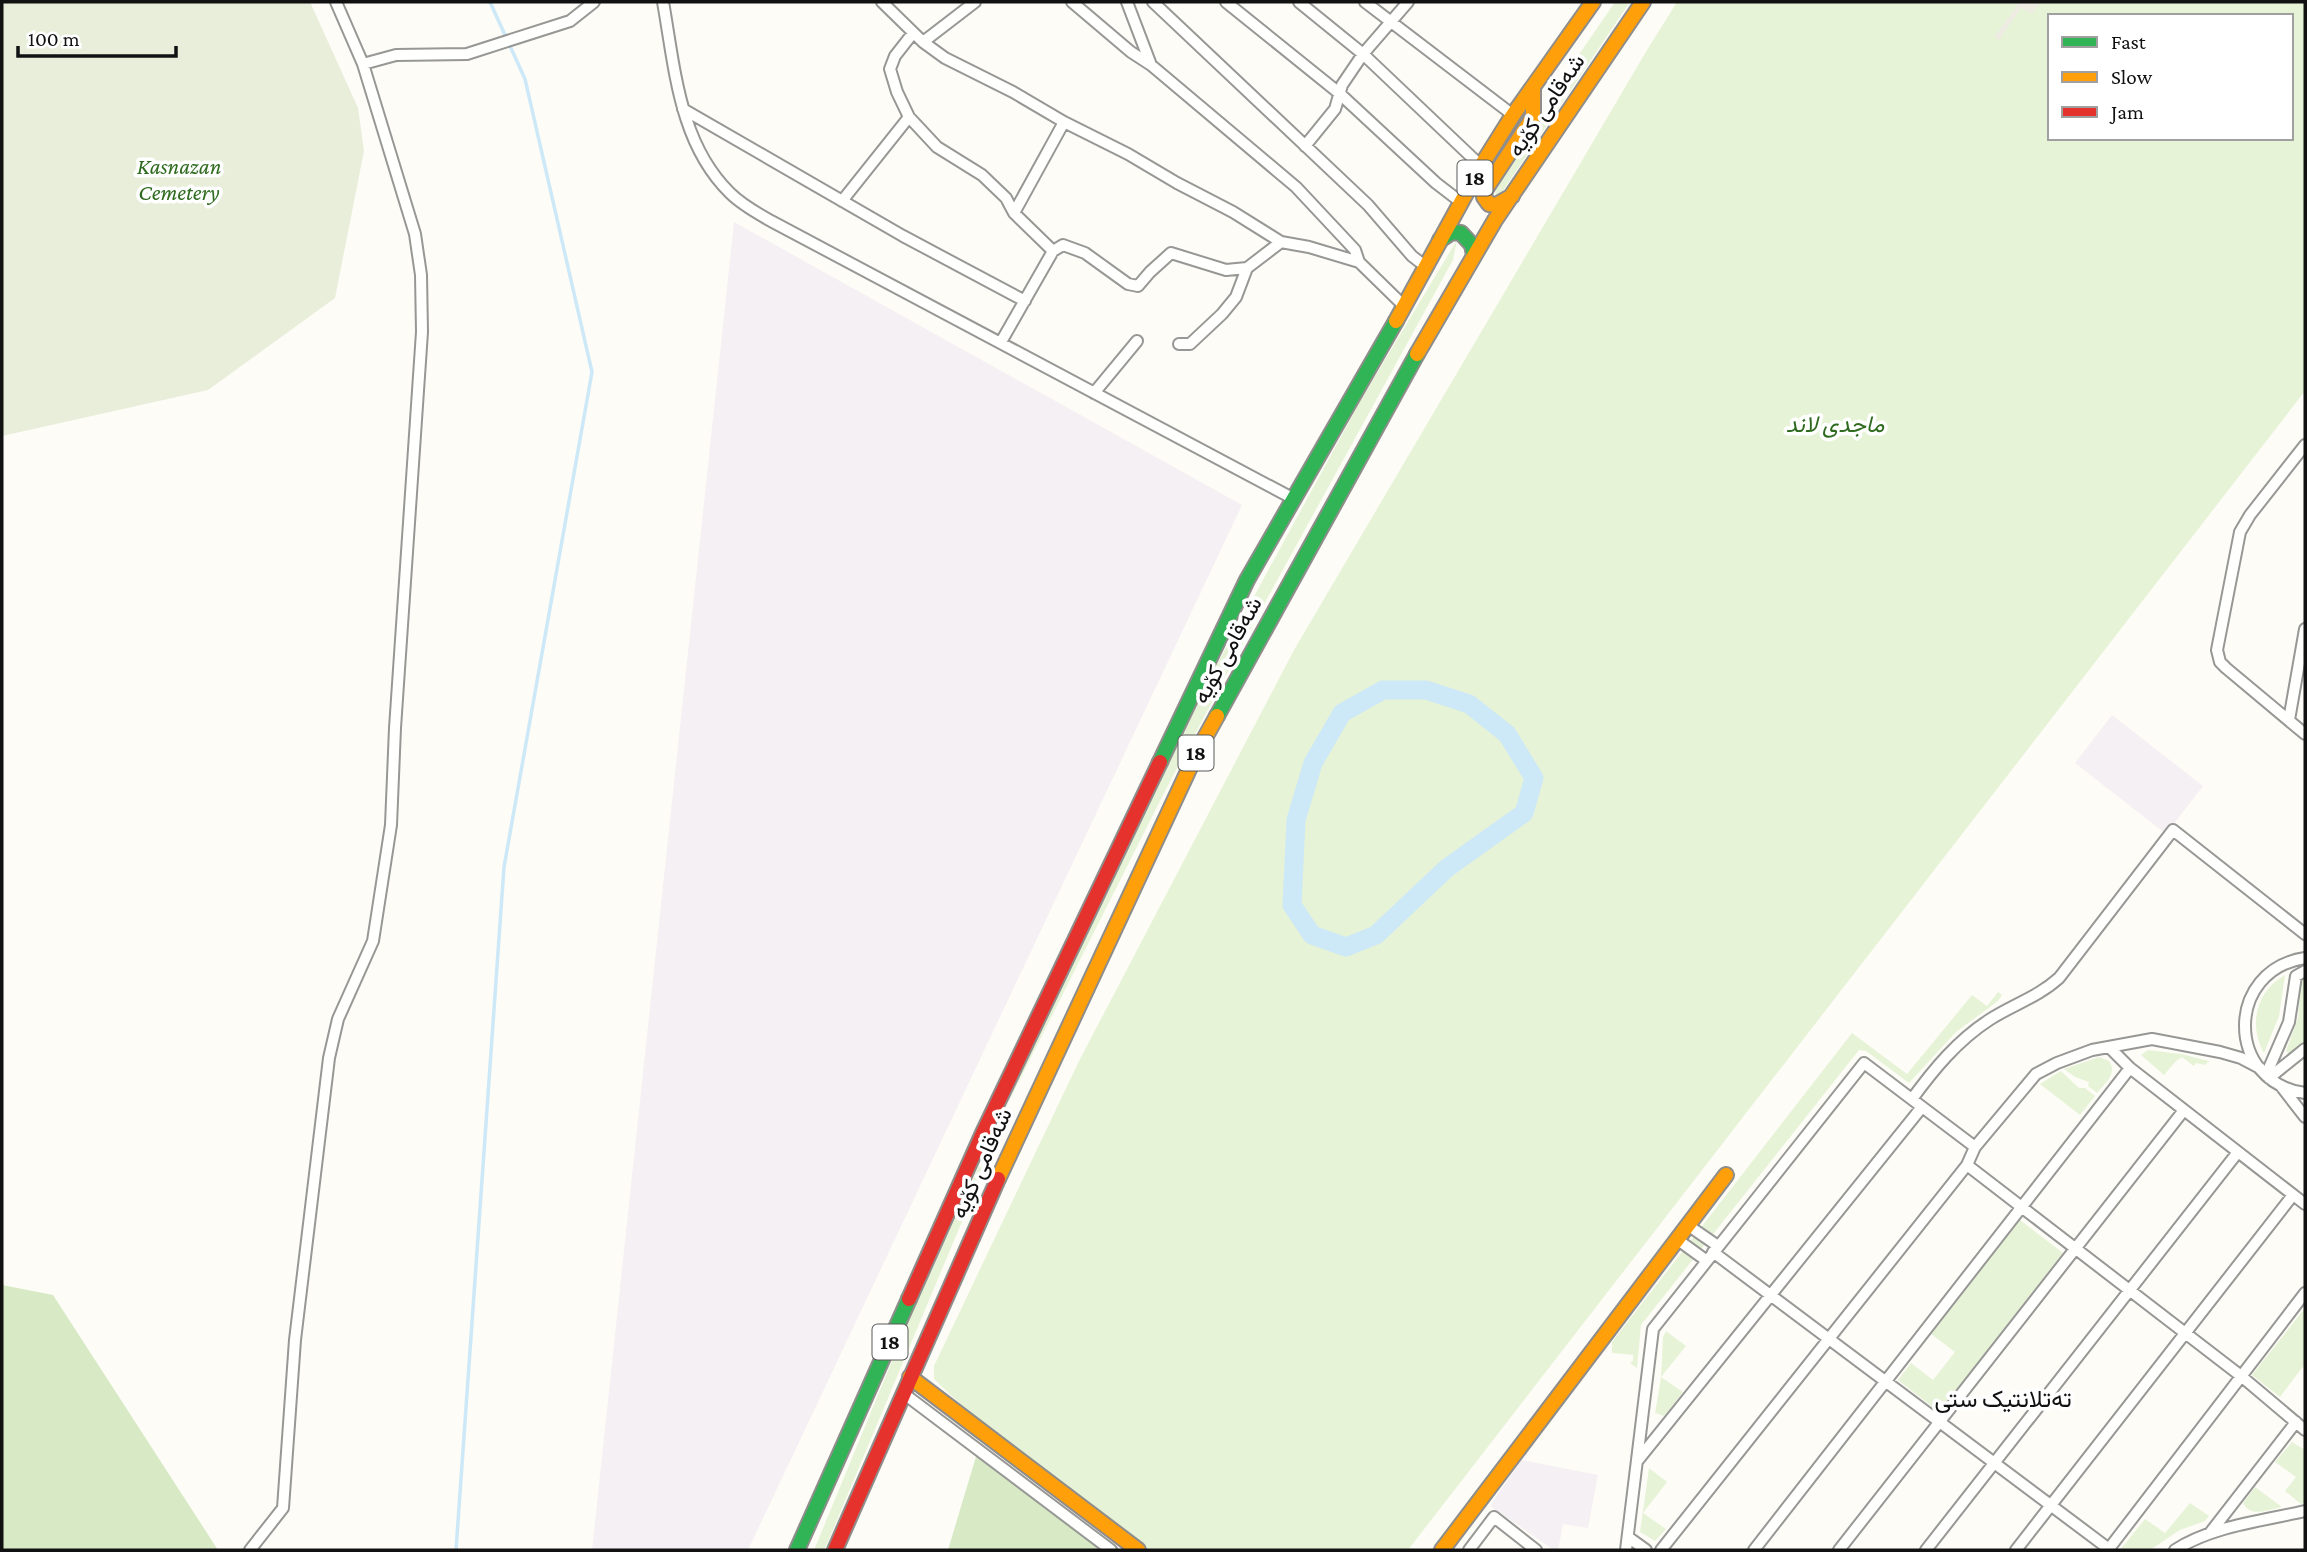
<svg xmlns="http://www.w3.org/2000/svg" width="2307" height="1552" font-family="'Crimson Pro',Vazirmatn,serif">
<rect width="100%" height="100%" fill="#fdfcf7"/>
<!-- industrial -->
<path fill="#f5f0f3" d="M734,222l508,283 -494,1045h-156z
M2112,715l91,71 -37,48 -91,-71z
M1521,1460l77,15 -10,53 -25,-4 -5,26h-4l-64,-44z"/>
<!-- green -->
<path fill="#e7f3d7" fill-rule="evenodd" d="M1615,2h15l-130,193 -5,-1 1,-5 53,-78 7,-23z
M1677,2h628v389l-897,1159h-259l-144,-103 -71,-68v-13l145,-305 215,-411 353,-600zM2050,16h241v122h-241z
M1457,240l-4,20 -201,366 -90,171 -156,310 129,-292 227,-417z
M2285,975l-6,41 -15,37c-16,-28 -8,-62 21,-78z
M2305,976v69l-14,11 -5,-5 12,-33 3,-41z
M1998,992l4,3 -4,6 -42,31 -47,51 -43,-32 -7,-1 -218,275 -4,43 -7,-5 3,-2v-6l-21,-2v-11l240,-309 55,41 65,-79 15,11z
M2148,1050l33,4 28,7 -4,4 -9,-2 -2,3 -12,-9 -6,4 -12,14 -23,-20z
M2099,1057l10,4c9,13 -4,22 -12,32l-9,-7 1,-4 -14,-5 -11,-8z
M2061,1071l18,17h6l10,8 -15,19 -40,-31z
M979,1166l5,3 -157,375 -3,6h-10l97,-235z
M2020,1220l43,33 -124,159 -41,-32 13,-17 22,17 22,-28 -24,-18z
M2305,1308v56l-25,33 -28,-22z
M1666,1331l20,15 -25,31 22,15 -19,24 -9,-3 6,-35 2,-41z
M2292,1442l13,8v53l-4,1 -16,-13 11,-14 -21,-15z
M1649,1468l18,14 -24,31 23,16 -11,12 -15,-9z
M2255,1487l27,20c-15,3 -31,11 -39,-4z
M2190,1503l19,13 -4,5 -25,9 -30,20h-30l25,-31 20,14z"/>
<!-- forest -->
<path fill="#d8eac5" d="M2,1285l51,10 165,255h-216z
M978,1450l129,100h-159z"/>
<!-- cemetery -->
<path fill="#e9eedb" d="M2,2h308l48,106 6,43 -29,147 -127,92 -206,46z"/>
<!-- plaza -->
<path fill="#edebe2" d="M2014,2h27l-9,12 -11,-6 -22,32 -4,-4 23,-31z"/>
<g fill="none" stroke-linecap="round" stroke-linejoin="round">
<!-- stream -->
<path stroke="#cde8f7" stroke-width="3.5" d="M456,1550l48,-683 88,-495 -67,-293 -35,-77"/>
<!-- river -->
<path stroke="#cde8f7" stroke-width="19" d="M1383,690h43l43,14 38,30 27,44 -10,35 -77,55 -71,67 -30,12 -34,-12 -20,-30 4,-85 17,-57 29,-50z"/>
<defs>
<path id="street" d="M663,2c12,67 16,141 67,191 12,12 27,20 41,28l523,278
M882,2l41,40 22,16 68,34 51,30 64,32 49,29 56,29 48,30 28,5 50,15
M1072,2l59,50 20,13
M1127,2l24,63 145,122 59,63 4,12 45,44
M1153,2l215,203 44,51 13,10
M1226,2l113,91 97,90 26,20
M1299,2l64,52 118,112
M1365,2l148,113
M913,33l-18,23 -5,13 7,23 12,25 28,30 45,28 24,23 8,15 39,38 10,-6 22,8 43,31 10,2 12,-14 21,-19 55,17 21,-2
M923,42l52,-40
M363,64l33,-9 71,-1 103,-33 24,-19
M683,109l220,127 122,65
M1305,146l30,-37 7,-24 21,-31 45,-52
M842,201l67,-84
M1014,213l50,-91
M1001,342l52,-91
M1179,344h11l32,-30 14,-17 11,-29 34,-26
M1094,393l43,-52
M2305,445l-55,70 -10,17 -23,118 3,12 6,6 79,66
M2289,720l16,-91
M2305,958c-80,12 -80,124 0,135
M2109,1047l21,21 175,136
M2266,1075l23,-53 7,-46 9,-5
M2269,1078l36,-29
M2281,1086l24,31
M1912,1099c22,-30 45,-58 77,-79 23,-15 49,-23 70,-42l114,-148 132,104
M1967,1165l274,211 64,54
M1689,1226l29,20
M1678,1240l29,21
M1713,1252l396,297
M903,1393l208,157
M1638,1460l284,-353
M2210,1533l86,-111
M1628,1537l18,13
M250,1550l33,-42 12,-168 34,-282 9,-39 35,-78 18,-116 4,-97 27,-396 -1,-57 -6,-41 -52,-170 -27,-62
M1469,1550l25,-33 42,33
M1626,1550l27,-221 211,-266 111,84
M1661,1550l306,-385 8,-18 61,-73 21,-11 35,-13 60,-11 68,13 21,6 19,10
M1754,1550l376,-482
M1839,1550l345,-440
M1926,1550l312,-398
M2016,1550l277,-355
M2108,1550l197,-257
M2175,1550c37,-24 87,-29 130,-39"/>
<path id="fast" d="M1440,240l12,-8 9,1 11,12 2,10
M1217,716l200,-362
M1160,762l87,-182 149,-259
M797,1550l112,-251"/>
<path id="slow" d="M1512,196l-16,9 -7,-1 -5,-7 1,-7 48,-73v-30
M1396,321l85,-155 32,-51 80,-113
M1417,354l78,-134 148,-218
M998,1179l199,-427 20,-36
M910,1377l228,173
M1442,1550l284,-375"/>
<path id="jam" d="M909,1299l74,-166 177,-371
M835,1550l163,-371"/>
</defs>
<!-- street casing -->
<use href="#street" stroke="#979795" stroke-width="14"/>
<!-- fast casing -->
<use href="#fast" stroke="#8e8d8b" stroke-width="18"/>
<!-- slow casing -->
<use href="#slow" stroke="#8e8d8b" stroke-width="18"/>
<!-- jam casing -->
<use href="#jam" stroke="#8e8d8b" stroke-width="18"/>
<!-- street -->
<use href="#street" stroke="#fffffe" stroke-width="10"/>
<!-- fast -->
<use href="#fast" stroke="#30b455" stroke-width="14"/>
<!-- slow -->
<use href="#slow" stroke="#ff9f0a" stroke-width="14"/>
<!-- jam -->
<use href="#jam" stroke="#e5322d" stroke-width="14"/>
</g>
<g text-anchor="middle" stroke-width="7" stroke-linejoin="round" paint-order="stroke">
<!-- shield labels -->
<g fill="#fff" stroke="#585858" stroke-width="2">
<rect x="1457.5" y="160.5" width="35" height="35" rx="5"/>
<rect x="1178.5" y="735.5" width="35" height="35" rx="5"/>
<rect x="872.5" y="1324.5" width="35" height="35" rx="5"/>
</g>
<g font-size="21" font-weight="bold" fill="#111">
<text x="1475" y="185">18</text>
<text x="1196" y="760">18</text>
<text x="890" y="1349">18</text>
</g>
<!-- street labels -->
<g font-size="23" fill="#111" stroke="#fff">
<text transform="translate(1546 105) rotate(-56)" y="8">شەقامی کۆیە</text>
<text transform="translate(1227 650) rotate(-61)" y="8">شەقامی کۆیە</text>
<text transform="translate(981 1163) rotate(-66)" y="8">شەقامی کۆیە</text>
</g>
<!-- park labels -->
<g font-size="23" font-style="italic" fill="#2f6b1f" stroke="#fff">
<text x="179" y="174">Kasnazan<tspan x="179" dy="26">Cemetery</tspan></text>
<text x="1835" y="432">ماجدی لاند</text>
</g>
<!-- neighbourhood labels -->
<g font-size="24" fill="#111" stroke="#fff">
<text x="2003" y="1407">تەتلانتیک ستی</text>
</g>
</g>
<!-- border -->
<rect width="2307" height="1552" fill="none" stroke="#111111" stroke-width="7"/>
<!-- legend -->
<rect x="2048" y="14" width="245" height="126" fill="#ffffff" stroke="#a0a0a0" stroke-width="2"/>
<rect x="2062" y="37" width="35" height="10" fill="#30b455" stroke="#a0a0a0" stroke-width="2"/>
<text x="2111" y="49" font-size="21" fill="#111111">Fast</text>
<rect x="2062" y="72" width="35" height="10" fill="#ff9f0a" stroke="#a0a0a0" stroke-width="2"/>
<text x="2111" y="84" font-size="21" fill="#111111">Slow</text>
<rect x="2062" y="107" width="35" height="10" fill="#e5322d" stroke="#a0a0a0" stroke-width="2"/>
<text x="2111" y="119" font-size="21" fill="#111111">Jam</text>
<!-- scale -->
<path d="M18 46v10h158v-10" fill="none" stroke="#111111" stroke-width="3.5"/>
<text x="28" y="46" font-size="21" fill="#111111" stroke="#ffffff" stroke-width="5" paint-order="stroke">100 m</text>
</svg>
